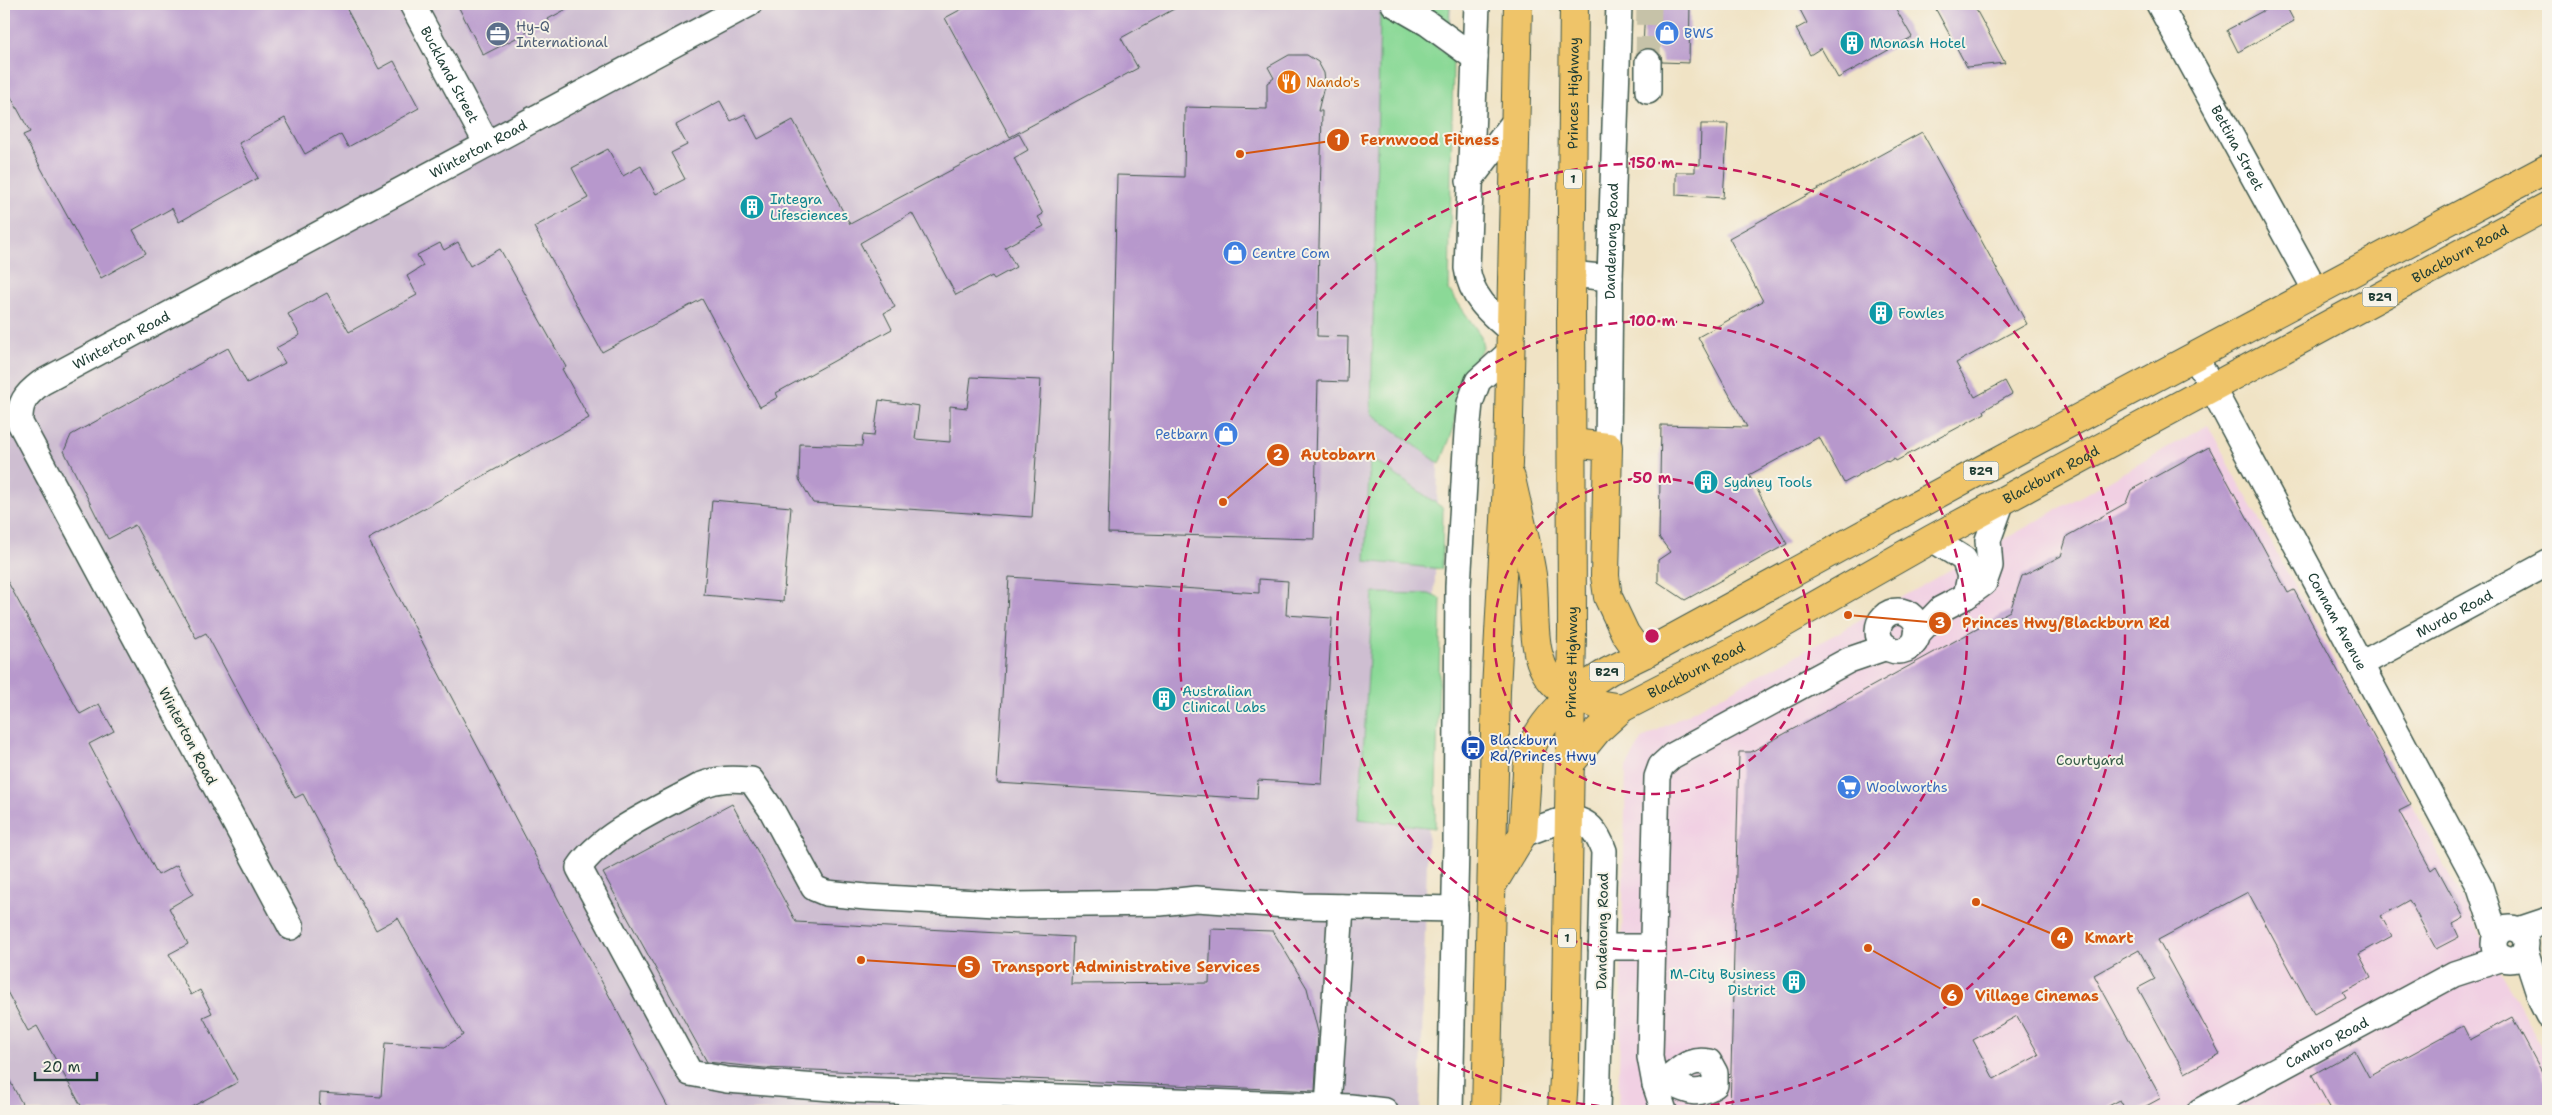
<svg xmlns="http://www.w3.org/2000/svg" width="2552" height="1115" font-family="'Shantell Sans',sans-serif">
<rect width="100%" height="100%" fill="#f7f3e8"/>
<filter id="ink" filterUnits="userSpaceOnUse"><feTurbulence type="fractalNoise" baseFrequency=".02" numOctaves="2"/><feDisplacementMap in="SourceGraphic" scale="10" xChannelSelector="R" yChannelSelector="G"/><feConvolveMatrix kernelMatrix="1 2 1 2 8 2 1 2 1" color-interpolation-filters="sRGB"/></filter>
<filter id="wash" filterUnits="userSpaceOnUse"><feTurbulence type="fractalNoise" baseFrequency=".0096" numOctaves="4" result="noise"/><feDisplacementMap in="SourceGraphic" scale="20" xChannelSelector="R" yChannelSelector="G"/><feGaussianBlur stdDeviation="1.12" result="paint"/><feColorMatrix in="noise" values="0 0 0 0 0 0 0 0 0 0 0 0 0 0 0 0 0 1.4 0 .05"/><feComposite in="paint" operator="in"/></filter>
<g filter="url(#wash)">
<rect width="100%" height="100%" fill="#f0e3c5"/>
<!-- built -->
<path fill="#f1d0e3" d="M2208,425l340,634v52h-930l8,-344 17,-29 200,-108z"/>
<!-- industrial -->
<path fill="#cebed1" d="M4,4h1447l-31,1107h-1416z"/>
<!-- green -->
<path fill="#8bd997" stroke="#558b66" d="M1417,4h33l-1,21z
M1380,14l30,11 43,35 -4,230 32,46 2,12 -18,25 -8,17 -3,38 -14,36 -69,-51z
M1370,457l73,51 -1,61 -77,-8z
M1373,593l56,1 12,5 -6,229 -76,-9z"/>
<g id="blocks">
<!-- building -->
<path fill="#b798cc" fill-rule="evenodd" d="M4,4h340l35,65 15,-8 25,47 -71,39 -7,-13 -36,20 -20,-36 -46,25 19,35 -79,44 -7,-14 -39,22 13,23 -45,25 -78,-143 7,-3 -26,-48z
M457,4h119l-28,15 1,2 -66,34z
M971,4h212l-62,34 17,30 -128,69 -65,-119z
M1645,4h45l-1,59 -27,-1 -1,-7 -5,-5 -13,-1z
M1797,4h96l19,33 -74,41 -17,-30 -11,7 -14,-26 11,-6z
M1933,4h40l32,59 -38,4z
M2276,4h9l9,17 -56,31 -11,-22z
M1289,55h18l11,7 6,11 1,9 -7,29h4l-5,225 31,1 -1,45 -29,-1 -4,158 -206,-6 9,-358 67,2 1,-70 82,2v-26l7,-5 -6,-11z
M720,101l11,20 14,-7 13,25 35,-19 57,104 169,-90 9,16 -14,8 29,56 -5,3 6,9 -39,21 11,20 -22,12 -2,-3 -36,19 -44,-82 -52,30 35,64 -11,6 8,16 -116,64 2,4 -18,10 -58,-108 -100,53 -68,-125 54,-29 -16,-30 36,-19 15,27 18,-10 15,28 29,-15 -14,-26 16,-8 -11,-20z
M1701,124h27l-5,74 -47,-3v-23h19v-7h5z
M1922,132l105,192 -71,39 19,34 30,-16 7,13 -28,16 1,3 -89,48 -2,-3 -6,4 -2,-2 -42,23 -25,-46 -70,38 38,69 -102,56 -27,-18v-22l12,-8 -11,-15 2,-112 86,2 -49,-90 65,-36 -34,-63z
M458,242l12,24 30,-17 66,118 -4,2 27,49 -221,121 302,572h-351l1,-18 61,4 4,-54 60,4 18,-12 -65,-117 -22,12 -73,-136 -8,4 -89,-165 -10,5 -61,-113 -27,14 -44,-88 7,-16 157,-87 19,35 38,-20 -9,-15 24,-13 -12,-21 39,-21 22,39 68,-37 -10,-19 16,-10 -6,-11 23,-12 4,7z
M971,377l70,3 -9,137 -219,-14 -14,-24 1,-35 62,2 1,-11 11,1 5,-36 40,6 -4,33 35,3v-36l17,2z
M2209,447l79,146 6,-3 117,215 -12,6 32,59 5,-4 28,52 -11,6 6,13 -23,12 -27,-49 -28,16 11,20 -33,18 12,23 -28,15 3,5 -32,17 -66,-122 -90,48 62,114 -35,19 -47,-85 17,-9 -16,-29 -45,25 67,123 -24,13h-11l-6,-11 -21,11h-369l9,-359h12l259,-141 12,-35 39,-20 6,-20 59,-33 5,-13zM2017,1016l22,39 -45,24 -21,-39z
M712,500l79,7 -8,95 -79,-7z
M4,575l76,139 19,-10 15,27 -25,13 69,131 19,-10 16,29 -24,14 19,36 -19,10 22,41 9,-5 12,23 -9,4 35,65 -54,29h-100l-47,-85 -9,5 -24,-45z
M1009,577l250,16v-14l29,2 -2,34 46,3 -10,166 -64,-4 -1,19 -260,-16z
M732,804l64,118 277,15 -2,47 138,-1 2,-54 62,2 34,57 11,44 -3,59 -551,-23 -57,-6 -104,-189z
M2512,1017l36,66v28h-216l-20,-36 43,-24 14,26 94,-51 7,14z
M4,1070l22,41h-22z"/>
</g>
</g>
<g filter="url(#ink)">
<use href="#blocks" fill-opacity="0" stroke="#3e564a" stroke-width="1"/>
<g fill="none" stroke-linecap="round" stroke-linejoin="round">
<!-- minor-tunnel -->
<path stroke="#c6c2a8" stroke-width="25" stroke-dasharray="25 12" stroke-linecap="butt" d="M1648,62l1,-58"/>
<defs>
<g id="minor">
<path id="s1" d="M412,4l75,140"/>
<path d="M1394,4l33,19 48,35"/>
<path d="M1477,4l-10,264c4,29 22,44 43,62"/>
<path id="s2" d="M2159,4l157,287"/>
<path d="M1648,62v29"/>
<path d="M1469,181l46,-60"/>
<path d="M1571,274l39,4"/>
<path id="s3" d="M2195,356l285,531 16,49"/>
<path id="s4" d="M1608,447l2,-169 9,-274"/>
<path d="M1932,539l32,20 6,17 -4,20"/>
<circle cx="1898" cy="631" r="20"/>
<path d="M1917,634l24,-25 25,-13 18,-13 6,-17 -2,-26 14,-39"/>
<path id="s5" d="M2361,664l187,-101"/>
<path d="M1523,834c37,-13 64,-31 81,17l-7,260"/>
<path id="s6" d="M291,927l-271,-504c-1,-20 5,-28 21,-40l708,-379"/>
<circle cx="2510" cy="944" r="16"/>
<path d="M2518,930l30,-10"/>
<path d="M1601,947h52"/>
<path d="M2525,951l17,52 6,12"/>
<path d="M1655,1084c24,-6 26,-27 54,-22l6,11v12c-19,13 -30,5 -49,-4"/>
<path d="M1328,1107l13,-200"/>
<path d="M1385,1111l-35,-4 -493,-17 -130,-10 -37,-7 -111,-205c22,-35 86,-62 123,-83 18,-7 31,-6 49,-5l20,29 43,79 12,5 40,4 149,8 145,-2 36,-4 107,7 152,3"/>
<path d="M1450,1111l6,-264 2,-261 9,-154 3,-29 8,-22 32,-29"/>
<path d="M1664,1111l-9,-27 -5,-27 7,-280 4,-11 11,-10 177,-96 38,-13"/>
<path id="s7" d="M2200,1111l254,-137 49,-16"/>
</g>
<g id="major">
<path d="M1572,443l36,4 -3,129 3,21 17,36 7,10 14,10"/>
<path d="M1511,478c7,33 16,65 21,97 6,39 -7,91 32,117 15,11 40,13 58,16"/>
<path d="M1570,696l39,-25 37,-18 339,-185 563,-300"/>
<path id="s8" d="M1570,764l27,-33 25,-23 129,-66 181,-103 616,-333"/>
</g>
<g id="highway">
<path d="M1494,882l29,-48 5,-77c8,-26 23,-42 42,-61"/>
<path d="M1486,1111l10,-421 12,-227 10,-459"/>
<path id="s9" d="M1562,1111l3,-51 7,-430 -1,-319 3,-307"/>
</g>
</defs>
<!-- minor casing -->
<use href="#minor" stroke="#3e564a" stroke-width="28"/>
<!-- major casing -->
<use href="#major" stroke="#3e564a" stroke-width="30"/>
<!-- highway casing -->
<use href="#highway" stroke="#3e564a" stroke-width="30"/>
<!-- minor -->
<use href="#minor" stroke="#fff" stroke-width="25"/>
<!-- major -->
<use href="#major" stroke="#efc469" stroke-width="28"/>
<!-- highway -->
<use href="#highway" stroke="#efc469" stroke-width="28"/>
</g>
</g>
<!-- distance rings -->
<g fill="none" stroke="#c2185b" stroke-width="2.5" stroke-dasharray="9 6">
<circle cx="1652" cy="636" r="158"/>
<circle cx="1652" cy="636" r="315"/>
<circle cx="1652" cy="636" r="473"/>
</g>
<!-- icons -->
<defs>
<symbol id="shop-disc" viewBox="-11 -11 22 22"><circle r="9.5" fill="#3f7fe0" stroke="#f7f3e8"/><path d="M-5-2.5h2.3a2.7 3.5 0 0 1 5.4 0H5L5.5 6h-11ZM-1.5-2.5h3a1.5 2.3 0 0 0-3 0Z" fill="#fff"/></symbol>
<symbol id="office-disc" viewBox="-11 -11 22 22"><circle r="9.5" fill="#5c6f8a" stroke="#f7f3e8"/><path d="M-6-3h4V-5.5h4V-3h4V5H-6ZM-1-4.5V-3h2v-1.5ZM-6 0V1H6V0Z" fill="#fff"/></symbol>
<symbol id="building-disc" viewBox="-11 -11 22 22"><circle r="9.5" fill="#0f9aa8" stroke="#f7f3e8"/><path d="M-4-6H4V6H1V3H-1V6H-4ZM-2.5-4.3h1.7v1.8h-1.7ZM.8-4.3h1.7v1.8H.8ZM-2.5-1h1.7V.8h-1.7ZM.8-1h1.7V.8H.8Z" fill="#fff"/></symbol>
<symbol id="restaurant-disc" viewBox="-11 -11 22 22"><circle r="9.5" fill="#e8710a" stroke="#f7f3e8"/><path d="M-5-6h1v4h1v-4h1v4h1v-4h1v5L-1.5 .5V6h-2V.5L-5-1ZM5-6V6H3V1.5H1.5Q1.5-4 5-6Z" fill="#fff"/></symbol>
<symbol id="bus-disc" viewBox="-11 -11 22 22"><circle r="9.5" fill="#1a4fb4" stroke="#f7f3e8"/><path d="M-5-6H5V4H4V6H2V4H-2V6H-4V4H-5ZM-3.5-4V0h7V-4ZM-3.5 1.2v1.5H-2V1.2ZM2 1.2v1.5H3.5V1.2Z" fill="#fff"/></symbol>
<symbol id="supermarket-disc" viewBox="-11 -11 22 22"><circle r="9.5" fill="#3f7fe0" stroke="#f7f3e8"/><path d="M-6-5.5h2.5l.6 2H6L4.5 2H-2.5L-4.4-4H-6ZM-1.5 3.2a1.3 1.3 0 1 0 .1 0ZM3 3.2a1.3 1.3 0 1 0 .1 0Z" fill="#fff"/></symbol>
</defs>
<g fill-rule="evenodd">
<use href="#shop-disc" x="1653" y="19" width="28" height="28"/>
<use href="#office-disc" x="484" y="20" width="28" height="28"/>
<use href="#building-disc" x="1838" y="29" width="28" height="28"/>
<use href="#restaurant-disc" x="1275" y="68" width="28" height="28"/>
<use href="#building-disc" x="738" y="193" width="28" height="28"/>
<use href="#shop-disc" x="1221" y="239" width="28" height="28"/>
<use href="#building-disc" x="1867" y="299" width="28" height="28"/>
<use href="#shop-disc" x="1212" y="420" width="28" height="28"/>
<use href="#building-disc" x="1692" y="468" width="28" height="28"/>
<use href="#building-disc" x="1150" y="685" width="28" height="28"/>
<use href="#bus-disc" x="1459" y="734" width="28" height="28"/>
<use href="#supermarket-disc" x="1835" y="773" width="28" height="28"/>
<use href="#building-disc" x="1780" y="968" width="28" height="28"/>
</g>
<g text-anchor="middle" stroke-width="4" stroke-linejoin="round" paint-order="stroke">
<!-- shield labels -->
<g fill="#f7f3e8" stroke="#60746a" stroke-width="1">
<rect x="1564" y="169.5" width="18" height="19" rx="4"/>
<rect x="2362.5" y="287.5" width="35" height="19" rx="4"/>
<rect x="1963.5" y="461.5" width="35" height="19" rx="4"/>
<rect x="1589.5" y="662.5" width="35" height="19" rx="4"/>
<rect x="1558" y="928.5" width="18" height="19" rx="4"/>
</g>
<g font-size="12" font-weight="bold" fill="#1f3d34">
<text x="1573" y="183">1</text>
<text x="2380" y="301">B29</text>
<text x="1981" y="475">B29</text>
<text x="1607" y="676">B29</text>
<text x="1567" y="942">1</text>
</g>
<!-- service labels -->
<g font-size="14" fill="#4e5e75" stroke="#f7f3e8" text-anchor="start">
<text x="516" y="31">Hy-Q<tspan x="516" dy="16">International</tspan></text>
</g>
<!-- shop labels -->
<g font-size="14" fill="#366cbe" stroke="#f7f3e8" text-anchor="start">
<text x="1684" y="38">BWS</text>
<text x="1252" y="258">Centre Com</text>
<text x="1208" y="439" text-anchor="end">Petbarn</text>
<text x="1866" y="792">Woolworths</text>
</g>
<!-- culture labels -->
<g font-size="14" fill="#0d838f" stroke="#f7f3e8" text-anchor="start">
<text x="1870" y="48">Monash Hotel</text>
<text x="770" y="204">Integra<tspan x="770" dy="16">Lifesciences</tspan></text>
<text x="1898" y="318">Fowles</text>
<text x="1724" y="487">Sydney Tools</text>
<text x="1182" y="696">Australian<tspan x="1182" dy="16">Clinical Labs</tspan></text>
<text x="1776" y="979" text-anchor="end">M-City Business<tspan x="1776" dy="16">District</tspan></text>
</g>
<!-- street labels -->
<g font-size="14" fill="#1f3d34" stroke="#f7f3e8">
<text dy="5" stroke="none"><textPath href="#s1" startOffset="80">Buckland Street</textPath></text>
<text dy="5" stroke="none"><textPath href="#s9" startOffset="1018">Princes Highway</textPath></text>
<text dy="5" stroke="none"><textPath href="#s2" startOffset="164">Bettina Street</textPath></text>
<text dy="5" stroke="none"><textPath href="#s6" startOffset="1116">Winterton Road</textPath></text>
<text dy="5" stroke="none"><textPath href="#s4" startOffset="206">Dandenong Road</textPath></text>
<text dy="5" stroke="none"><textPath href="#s8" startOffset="1030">Blackburn Road</textPath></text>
<text dy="5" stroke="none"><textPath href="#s6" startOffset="711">Winterton Road</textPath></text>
<text dy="5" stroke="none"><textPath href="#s8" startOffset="565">Blackburn Road</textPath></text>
<text dy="5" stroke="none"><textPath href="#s5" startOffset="106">Murdo Road</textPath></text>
<text dy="5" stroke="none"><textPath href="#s3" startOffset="301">Connam Avenue</textPath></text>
<text dy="5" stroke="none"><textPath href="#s9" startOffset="449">Princes Highway</textPath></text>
<text dy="5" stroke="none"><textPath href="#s8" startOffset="160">Blackburn Road</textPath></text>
<text transform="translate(188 736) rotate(62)" y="5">Winterton Road</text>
<text transform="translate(1602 931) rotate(-89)" y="5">Dandenong Road</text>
<text dy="5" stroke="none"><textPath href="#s7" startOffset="144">Cambro Road</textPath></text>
</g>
<!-- food labels -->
<g font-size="14" fill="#c56008" stroke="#f7f3e8" text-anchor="start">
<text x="1306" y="87">Nando's</text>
</g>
<!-- transit labels -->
<g font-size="14" fill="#164399" stroke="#f7f3e8" text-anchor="start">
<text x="1490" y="745">Blackburn<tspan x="1490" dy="16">Rd/Princes Hwy</tspan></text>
</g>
<!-- park labels -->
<g font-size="14" fill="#355c48" stroke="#f7f3e8">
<text x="2090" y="765">Courtyard</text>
</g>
</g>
<circle cx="1652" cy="636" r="8" fill="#c2185b" stroke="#f7f3e8" stroke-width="2.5"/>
<g font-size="15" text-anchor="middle" font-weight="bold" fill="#c2185b" stroke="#f7f3e8" stroke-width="4" stroke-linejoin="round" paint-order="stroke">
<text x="1652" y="168">150 m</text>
<text x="1652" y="326">100 m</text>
<text x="1652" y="483">50 m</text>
</g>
<!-- callouts -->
<path fill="none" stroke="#d45610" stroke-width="2" d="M1240 154L1338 140M1223 502L1278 455M1848 615L1940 623M1976 902L2062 938M861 960L969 967M1868 948L1952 995"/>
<g fill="#d45610" stroke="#f7f3e8" stroke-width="2">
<circle cx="1240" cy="154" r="5"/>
<circle cx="1223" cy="502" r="5"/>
<circle cx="1848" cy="615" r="5"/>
<circle cx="1976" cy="902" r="5"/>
<circle cx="861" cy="960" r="5"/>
<circle cx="1868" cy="948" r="5"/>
<circle cx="1338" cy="140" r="12"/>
<circle cx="1278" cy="455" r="12"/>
<circle cx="1940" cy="623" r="12"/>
<circle cx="2062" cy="938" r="12"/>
<circle cx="969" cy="967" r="12"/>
<circle cx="1952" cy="995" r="12"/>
</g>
<g font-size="15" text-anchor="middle" font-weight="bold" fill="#fff">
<text x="1338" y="145">1</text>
<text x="1278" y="460">2</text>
<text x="1940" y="628">3</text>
<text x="2062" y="943">4</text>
<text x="969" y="972">5</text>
<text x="1952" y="1001">6</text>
</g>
<g font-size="15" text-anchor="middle" font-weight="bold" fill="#d45610" stroke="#f7f3e8" stroke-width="4" stroke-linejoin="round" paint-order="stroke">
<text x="1430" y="145">Fernwood Fitness</text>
<text x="1338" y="460">Autobarn</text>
<text x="2066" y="628">Princes Hwy/Blackburn Rd</text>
<text x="2109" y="943">Kmart</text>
<text x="1126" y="972">Transport Administrative Services</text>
<text x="2037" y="1001">Village Cinemas</text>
</g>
<!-- margin -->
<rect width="2552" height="1115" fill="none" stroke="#f7f3e8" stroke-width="20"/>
<!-- scale -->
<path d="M35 1072v8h62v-8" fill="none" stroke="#1f3d34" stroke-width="2.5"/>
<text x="42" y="1072" font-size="15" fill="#1f3d34" stroke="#f7f3e8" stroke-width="4" paint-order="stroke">20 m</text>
</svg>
